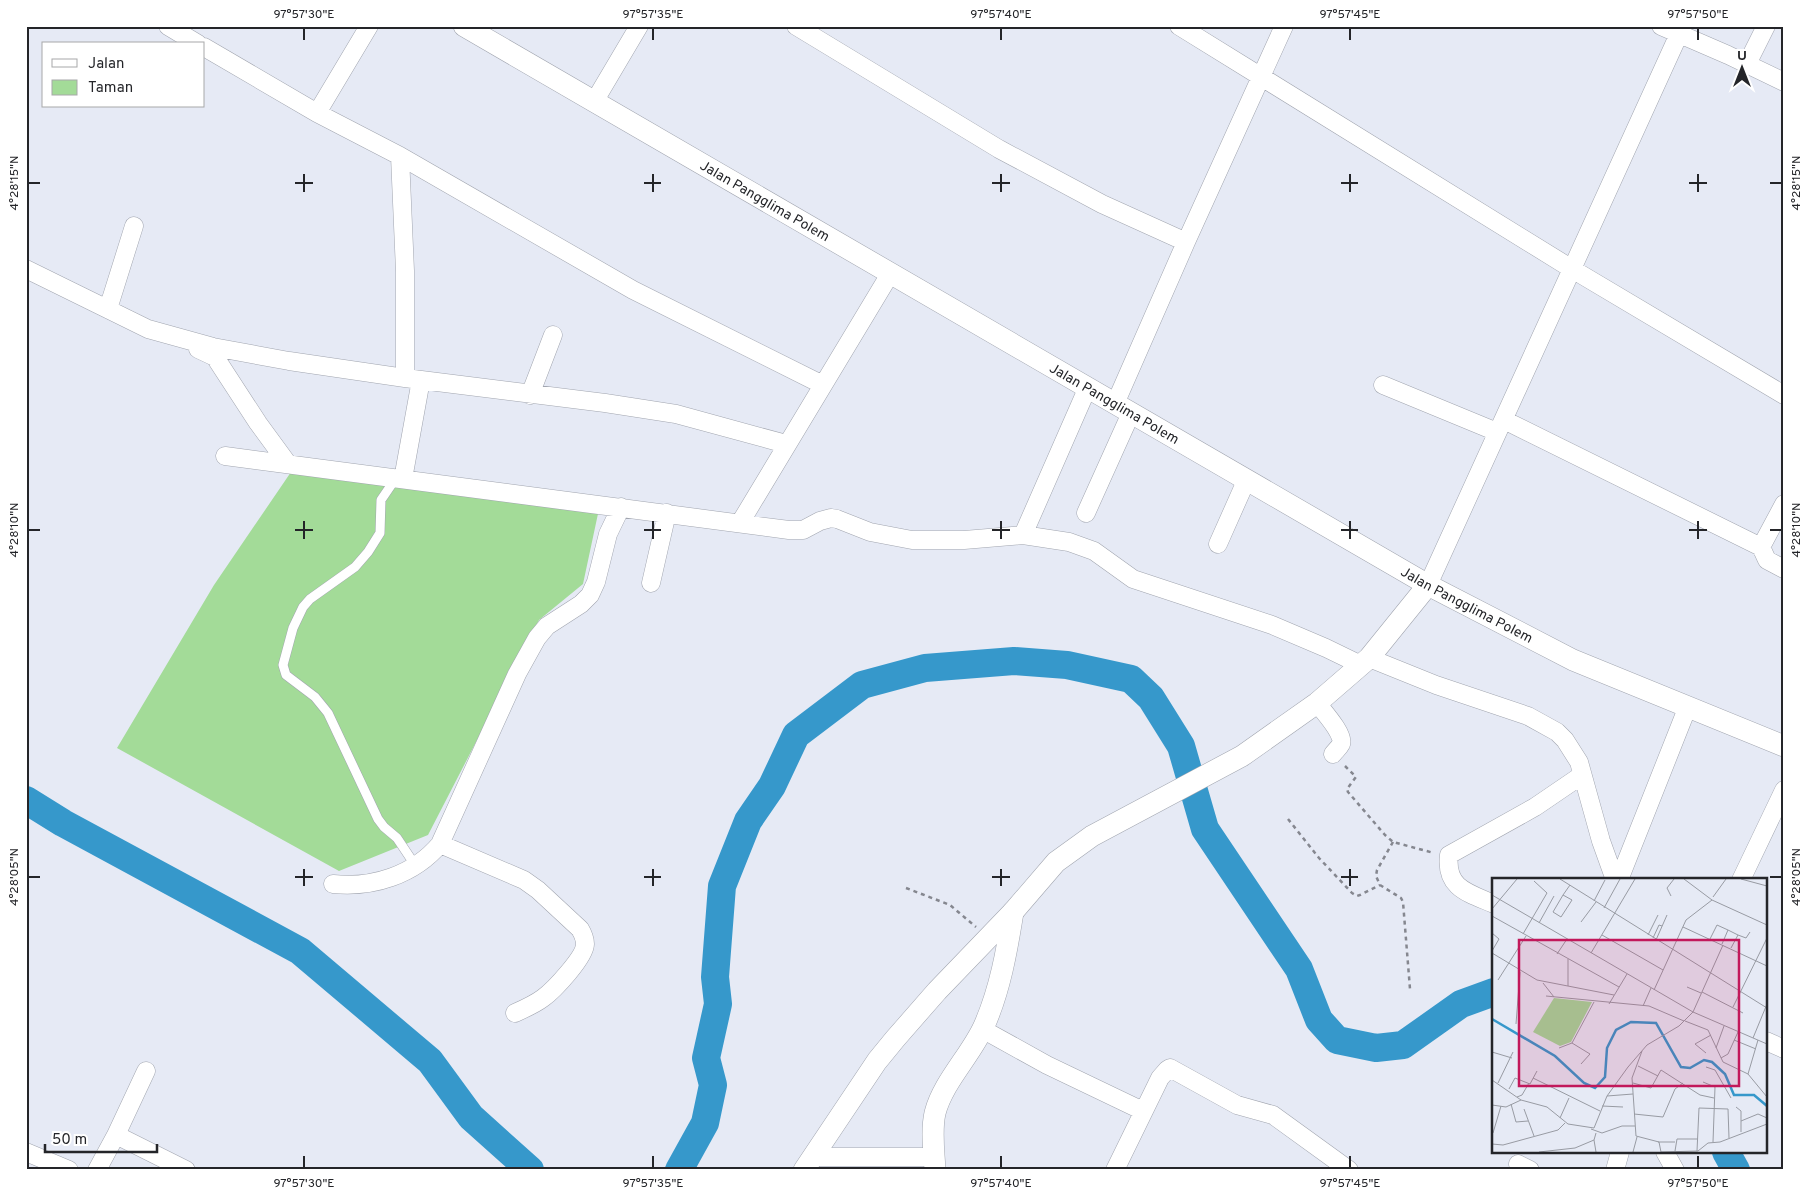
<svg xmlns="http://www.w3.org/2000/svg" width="1810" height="1196" font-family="Overpass,sans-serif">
<rect width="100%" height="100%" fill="#e6eaf5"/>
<!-- green -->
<path fill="#a3db98" d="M291,472l308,37 -16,75 -44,36 -111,215 -89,36 -222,-123 97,-163z"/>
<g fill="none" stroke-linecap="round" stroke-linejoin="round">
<!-- river -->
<path stroke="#3698cb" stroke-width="28" d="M26,800l37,23 237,128 130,110 41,56 59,53
M1726,1152l10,18
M679,1170l26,-47 8,-38 -7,-27 12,-54 -3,-27 7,-91 26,-65 24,-35 24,-51 66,-50 63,-17 89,-7 53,4 64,14 20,19 30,48 24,83 94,140 20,51 18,20 39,8 27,-3 58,-41 33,-12"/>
<defs>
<path id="service" d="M396,478l-15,22 -1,33 -12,19 -13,15 -45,32 -7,8 -10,21 -10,37 3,10 29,22 13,16 50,106 6,8 13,11 18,27"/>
<path id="minor" d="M168,26l30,18
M796,26l203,123 103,55 84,38
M1179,26l393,243 212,126
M1661,26l67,29 56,27
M204,47l113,66 83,43 233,134 190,95
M1747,64l19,-38
M594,102l45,-76
M317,113l52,-87
M400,156l5,115v107
M26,269l122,60 65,18 76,14 116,17 200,25 71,11 110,30
M108,309l26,-83
M198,349l17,8 43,66 30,41
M1383,385l114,47
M530,395l23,-60
M1115,404l71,-162 98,-216
M1504,420l257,127 6,13 17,9
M225,456l564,74h14l17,-9 11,-3 6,1 33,13 42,8h52l59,-5 46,7 25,9 39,28 139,46 54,23 35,17
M403,479l18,-99
M1086,513l45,-100
M740,523l150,-249
M1023,535l64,-146
M1218,544l28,-63
M1761,547l23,-43
M651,583l16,-70
M1428,585l251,-551
M1369,658l67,27 92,31 29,16 8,8 14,22 22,79 14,39
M1317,703c6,8 28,32 24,41 -2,4 -6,7 -8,10
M440,844l84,36 14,10 42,39c3,5 5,9 5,15 0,13 -31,46 -42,54 -8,6 -19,11 -28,15
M1619,880l69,-174
M1741,880l43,-90
M333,884c40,4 81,-9 107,-40l77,-170 20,-36 10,-12 34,-22 9,-9 6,-13 12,-48 13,-27
M1494,904c-26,-11 -49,-16 -45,-49l86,-48 47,-32
M982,1029l65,36 96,46
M1766,1041l18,8
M116,1135l70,35
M26,1152l43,18
M1665,1152l10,18
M812,1157h122
M1518,1164l12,6
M97,1170l19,-35 30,-64
M1115,1170l45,-92 7,-8 3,-2 67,37 36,10 76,55
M1615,1170l5,-18"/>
<g id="tertiary">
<path id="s1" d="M464,26l964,559 145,75 211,86"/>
<path d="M804,1170l73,-109 18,-22 42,-48 76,-79 43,-50 36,-26 150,-80 75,-53 52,-45 59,-73"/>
<path d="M935,1170c-1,-19 -4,-39 0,-57 8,-31 36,-58 49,-87 16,-36 23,-76 29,-114"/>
</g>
</defs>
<!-- service casing -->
<use href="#service" stroke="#a1a5af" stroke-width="10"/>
<!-- minor casing -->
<use href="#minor" stroke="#a1a5af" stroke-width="19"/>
<!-- tertiary casing -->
<use href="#tertiary" stroke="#a1a5af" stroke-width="22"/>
<!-- path -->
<path stroke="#85878f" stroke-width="2.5" stroke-dasharray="4 4" stroke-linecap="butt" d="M1345,766l11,11 -9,12 1,3 37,43 8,7 41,11
M1288,819l31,39 33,35 5,3 3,-1 20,-10
M1393,842l-16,28 -1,6 4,9 21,13 2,4 7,87
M906,888l44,17 26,22"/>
<!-- service -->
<use href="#service" stroke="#fff" stroke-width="9"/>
<!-- minor -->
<use href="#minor" stroke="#fff" stroke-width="18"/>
<!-- tertiary -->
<use href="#tertiary" stroke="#fff" stroke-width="21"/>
</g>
<!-- ticks -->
<path fill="none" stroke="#242529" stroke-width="2" d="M304,28v12M653,28v12M1001,28v12M1350,28v12M1698,28v12M304,174v18M653,174v18M1001,174v18M1350,174v18M1698,174v18M28,183h12M295,183h18M644,183h17M992,183h18M1341,183h17M1689,183h18M1770,183h12M304,521v18M653,521v18M1001,521v18M1350,521v18M1698,521v18M28,530h12M295,530h18M644,530h17M992,530h18M1341,530h17M1689,530h18M1770,530h12M304,869v17M653,869v17M1001,869v17M1350,869v17M28,877h12M295,877h18M644,877h17M992,877h18M1341,877h17M1770,877h12M304,1156v12M653,1156v12M1001,1156v12M1350,1156v12M1698,1156v12"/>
<g text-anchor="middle" stroke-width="5" stroke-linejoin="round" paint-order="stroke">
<!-- street labels -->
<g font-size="14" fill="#242529" stroke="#fff">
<text dy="5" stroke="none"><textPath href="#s1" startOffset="348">Jalan Pangglima Polem</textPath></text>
<text dy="5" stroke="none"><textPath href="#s1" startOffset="752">Jalan Pangglima Polem</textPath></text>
<text dy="5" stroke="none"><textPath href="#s1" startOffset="1158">Jalan Pangglima Polem</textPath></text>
</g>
</g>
<!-- overview -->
<g transform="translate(1492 878)">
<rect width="275" height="275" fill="#e6eaf5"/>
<path d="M62,120l38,4 -21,40 -11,4 -27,-14z" fill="#a3db98"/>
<path fill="none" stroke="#3698cb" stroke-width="2.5" d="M0,141l63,37 29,27 11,5 10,-11 2,-29 9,-18 15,-8 25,1 25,44 9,1 14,-8 8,2 13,12 9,21h20l13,11"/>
<path fill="none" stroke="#989ba3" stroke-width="1" d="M68,1l207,129M192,1l28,21 55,25M249,1l26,7M0,17l201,117 74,32M71,17l9,5 -11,17 -8,-5 10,-17 7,-10M179,18l-4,-8 7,-9M221,19l13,-18M102,23l11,-21M112,30l16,-29M0,31l25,-30M0,38l127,71M89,44l15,-20M47,45l15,-27M191,49l84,39M0,55l7,6 -7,12M31,56l24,-41 -13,-12M110,57l61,35M156,57l10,-20M246,57l8,3 4,-6M161,60l6,-13 3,1M218,61l7,-14 11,5M164,62l11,-25M230,66l6,-14 10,5 -7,13M0,75l45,27 77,15M99,75l44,-74M65,76l10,-15M76,81v27M6,102l28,-44M51,105l11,14M195,109l14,6M162,112l32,-70 26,-20M210,114l41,21M54,118l103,10 35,15M117,126l18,-30M151,128l8,-18M241,129l34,-69M193,143l23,9 15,32 25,12 19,23M24,146l4,-52M261,160l14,-34M242,162l22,9M80,165l18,11 -9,10M67,170l13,-5 22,-41M224,170l8,-22M150,173l-10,27 4,58 23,6 2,10M0,174l20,6M214,175l-11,-9 16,-9M229,180l7,-4 10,-22M146,188l20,10M214,189l9,3 16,28M256,196l10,-34M41,200l67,33M0,202l29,20 26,7 21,17 26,4 13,-32 21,-29 19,-22 32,-19 14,-14 30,-67M211,204l12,5 -2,55M6,205l15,-31M141,205l18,5 10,-18 39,25 14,3M17,211l6,-11 15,6 7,-13M115,218l26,-2M25,219l5,-2 7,-12M19,226l5,18 12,-1M0,227l14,2 15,-7M110,228l21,1M244,229l5,4v21M32,231l10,27M142,236l29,3 12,-28 8,-6M68,240l9,-20M249,243l17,-7 9,4M99,251l11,4 20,-7h13M1,255l8,-27M166,264h17M0,266l11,1 55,-15 7,-7M183,273l2,-12h21M205,273l2,-43 29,1 1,29M47,274l36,-4 19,-8M104,274l-2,-12 2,-7M141,274l4,-15M169,274l37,-1 10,-8 12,-1 47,-18"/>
<path fill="#c2185b" fill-opacity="0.15" stroke="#c2185b" stroke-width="2.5" d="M27,62h220v146h-220z"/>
<rect width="275" height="275" fill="none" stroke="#242529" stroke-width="2.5"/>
</g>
<!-- border -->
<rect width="1810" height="1196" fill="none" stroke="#ffffff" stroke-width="55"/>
<!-- legend -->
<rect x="42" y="42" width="162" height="65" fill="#ffffff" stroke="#a7a8a9"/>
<rect x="52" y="59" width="25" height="8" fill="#ffffff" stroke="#a7a8a9"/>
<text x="88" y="68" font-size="15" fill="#242529">Jalan</text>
<rect x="52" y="80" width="25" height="15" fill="#a3db98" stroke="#a7a8a9"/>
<text x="88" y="92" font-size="15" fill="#242529">Taman</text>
<!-- north arrow -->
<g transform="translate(1742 68)" stroke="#ffffff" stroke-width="4" paint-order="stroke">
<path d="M0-4L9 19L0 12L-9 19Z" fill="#242529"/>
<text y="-8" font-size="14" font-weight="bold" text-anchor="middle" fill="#242529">U</text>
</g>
<!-- scale -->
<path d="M45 1144v8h112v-8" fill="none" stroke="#242529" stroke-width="2.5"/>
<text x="52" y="1144" font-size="15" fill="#242529" stroke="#ffffff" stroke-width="4" paint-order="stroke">50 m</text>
<rect x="28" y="28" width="1754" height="1140" fill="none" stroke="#242529" stroke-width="2"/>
<g font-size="12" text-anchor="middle" fill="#242529">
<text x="304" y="18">97°57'30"E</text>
<text x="653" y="18">97°57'35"E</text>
<text x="1001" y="18">97°57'40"E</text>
<text x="1350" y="18">97°57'45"E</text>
<text x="1698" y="18">97°57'50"E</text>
<text transform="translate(14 183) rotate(-90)" y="4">4°28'15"N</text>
<text transform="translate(1796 183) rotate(-90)" y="4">4°28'15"N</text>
<text transform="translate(14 530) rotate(-90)" y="4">4°28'10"N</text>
<text transform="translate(1796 530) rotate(-90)" y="4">4°28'10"N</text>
<text transform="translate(14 877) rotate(-90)" y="4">4°28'05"N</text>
<text transform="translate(1796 877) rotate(-90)" y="4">4°28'05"N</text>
<text x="304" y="1187">97°57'30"E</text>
<text x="653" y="1187">97°57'35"E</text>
<text x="1001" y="1187">97°57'40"E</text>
<text x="1350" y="1187">97°57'45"E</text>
<text x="1698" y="1187">97°57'50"E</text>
</g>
</svg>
